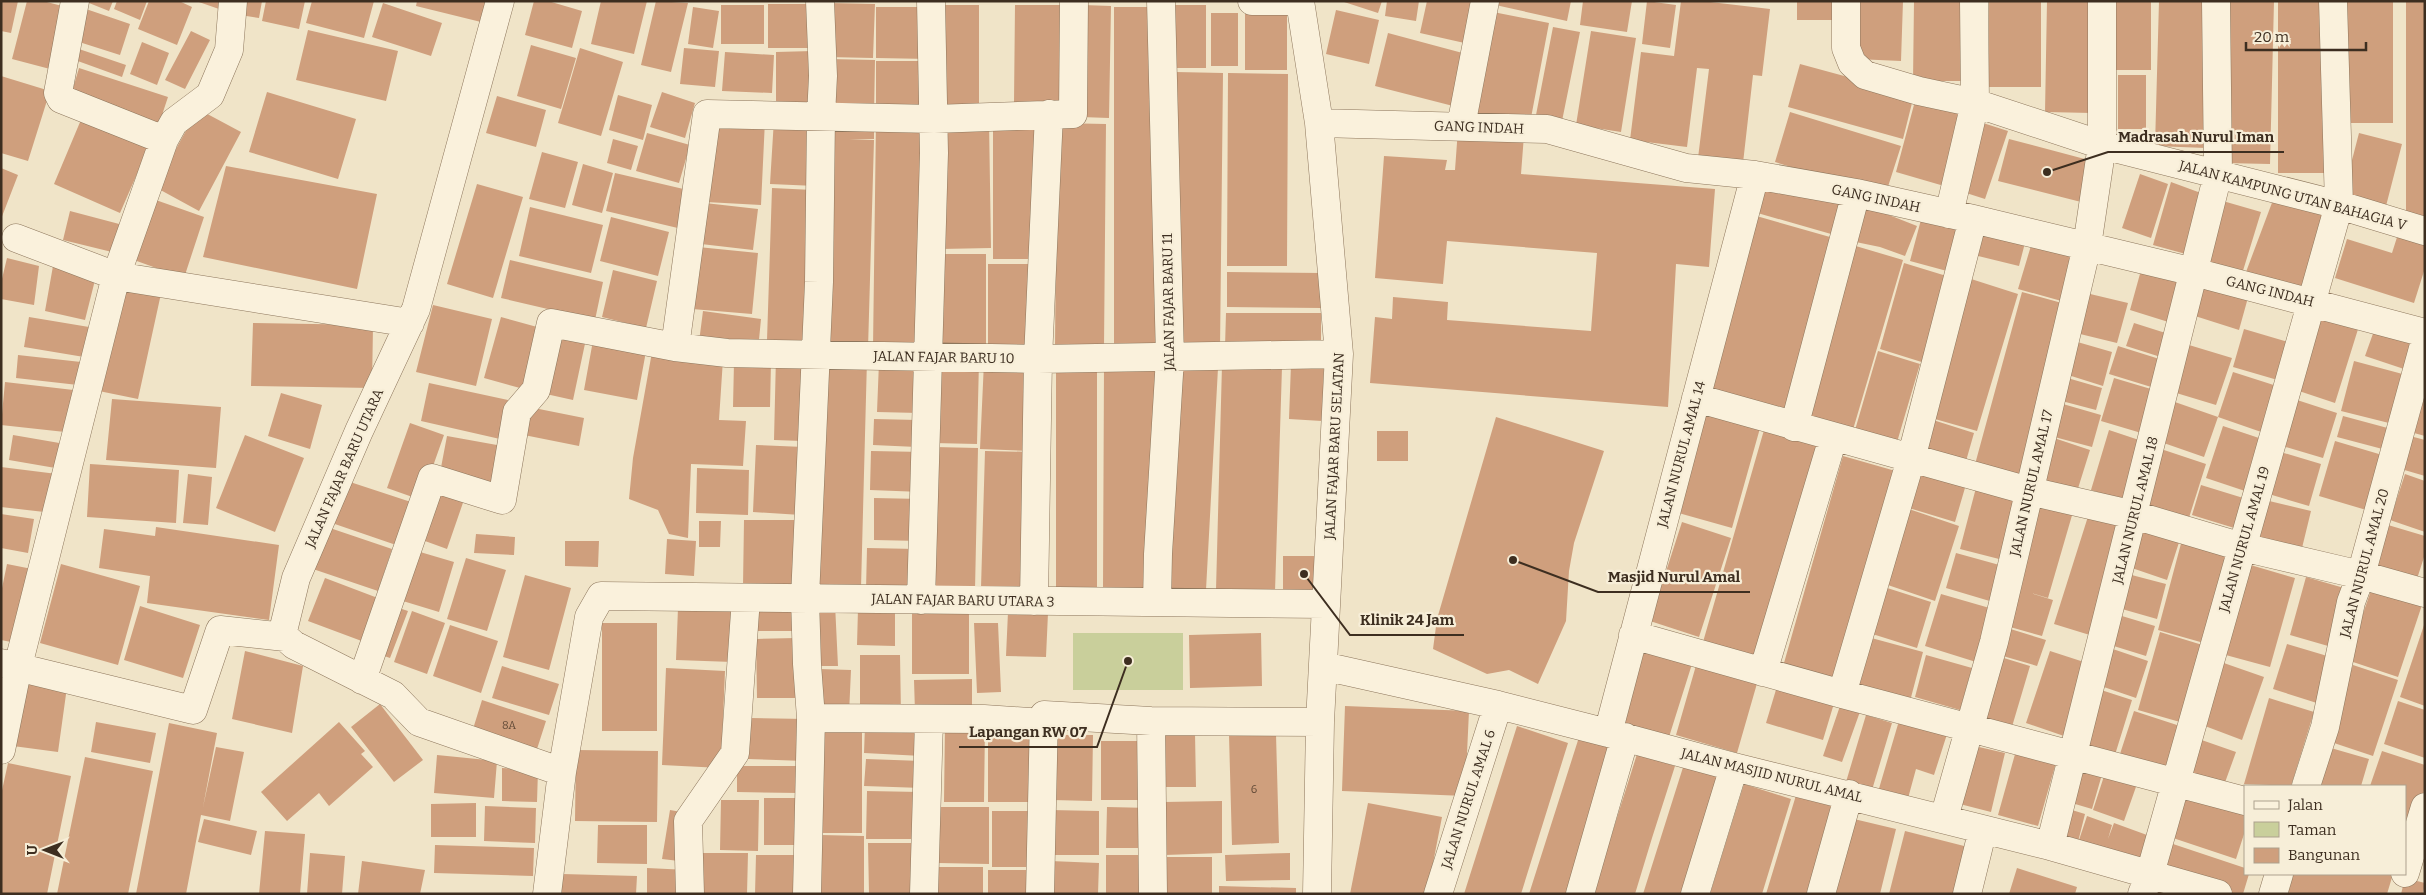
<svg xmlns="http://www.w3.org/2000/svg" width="2426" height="895" font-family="Bitter,serif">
<rect width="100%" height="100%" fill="#f0e4c8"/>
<!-- green -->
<path fill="#c9cf9b" d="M1073,633h110v57h-110z"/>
<!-- building -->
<path fill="#cf9f7d" d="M1,1h17l-7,32 -10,-2z
M27,1h16l23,6 -16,62 -38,-10z
M84,1h29l-4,10z
M117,1h30l-7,19 -26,-11z
M149,1h30l13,6 -15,38 -39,-16z
M196,1h25l-2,8z
M243,1h19l-3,17 -19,-3z
M266,1h39l-6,28 -37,-8z
M312,1h62l-10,37 -58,-15z
M417,1h69l-5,21 -65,-16z
M534,1h14l34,10 -10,37 -47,-13z
M601,1h46l-13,53 -43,-10z
M656,1l32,2 -17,69 -30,-7z
M1341,1h41l-4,12z
M1387,1h32l-3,20 -31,-5z
M1427,1h52l-10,43 -49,-11z
M1492,1h79l-4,20 -76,-17z
M1583,1h49l-5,31 -47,-7z
M1647,1l29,4 -6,43 -28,-4z
M1681,1h21l68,8 -8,67 -9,-1 -10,88 -45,-5 11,-89 -12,-1 -10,79 -57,-7 11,-88 33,4z
M1797,1h38v19h-38z
M1858,1h45l-2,60 -45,-2z
M1914,1h52l-1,80h-52z
M1989,1h52v86h-52z
M2047,1h47l-2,112 -47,-1z
M2109,1h42v69h-42z
M2159,1h51l-4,147 -51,-2z
M2227,1h47l-4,163 -46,-1z
M2278,1h49v172h-49z
M2341,1h52v122h-52z
M2406,1h19v217h-19z
M383,3l59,20 -11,33 -59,-19z
M828,3l47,1 -2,54 -46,-1z
M768,4h51v44h-51z
M721,5h43v39h-43z
M941,5h38v110h-38z
M1015,5h46l-2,98 -45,-1z
M1083,5l28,1 -2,112 -28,-1z
M1166,5h40v63h-40z
M1245,5h42v65h-42z
M693,7l26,4 -6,37 -25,-4z
M876,7h54v52l-54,-1z
M1114,7h44v343h-44z
M86,9l44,15 -10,31 -44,-14z
M1336,10l43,10 -10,44 -43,-10z
M1488,11l61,12 -19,100 -61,-12z
M1211,13h27v53h-27z
M1553,27l27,5 -18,89 -26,-6z
M308,30l90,21 -12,50 -90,-21z
M191,31l19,9 -25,49 -20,-9z
M1591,31l45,7 -15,94 -45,-7z
M1388,33l82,22 -13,52 -82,-21z
M142,42l27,11 -12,32 -27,-11z
M531,45l45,13 -15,51 -44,-13z
M580,48l43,14 -22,74 -43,-13z
M684,48l35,3 -4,36 -35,-3z
M79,49l47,16 -4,12 -47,-17z
M813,51l2,52 -39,1v-52z
M725,52l49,3 -2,38 -50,-2z
M829,59l46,1 -1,54 -47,-1z
M876,61h54v55l-54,-1z
M1800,64l114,31 -11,44 -115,-32z
M79,68l89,29 -9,27 -88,-29z
M1176,72l47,1 -3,277h-47z
M1228,73l60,1 -1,192h-60z
M2118,75h28v54h-28z
M1,76l49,15 -22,70 -27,-8z
M267,92l89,27 -18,60 -89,-27z
M662,92l33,11 -10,35 -35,-11z
M618,95l34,10 -9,35 -34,-10z
M497,96l49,14 -10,37 -50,-14z
M1915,101l55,15 -19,72 -55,-16z
M198,109l43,23 -42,79 -44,-24z
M1790,112l111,34 -16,50 -110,-34z
M83,115l67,29 -30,69 -66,-29z
M710,117l55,3 -4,85 -55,-3z
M827,117l47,1v21h-25l25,1 -6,209 -46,-1z
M993,118h45v141h-45z
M774,119l45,3 -3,64 -46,-2z
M876,120l54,1 -3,227h-54z
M989,121l2,127 -50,1 -2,-127z
M1057,123l49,1 -2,224h-49z
M1983,123l25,8 -23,68 -25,-8z
M1458,129l66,6 -3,39 194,15 -6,78 -33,-3 -8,143 -298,-24 5,-66 17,2 1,-22 55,5 -1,18 144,11 6,-78 -150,-12 -4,43 -68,-6 9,-122 63,4 -2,10h10z
M647,133l43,12 -11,38 -43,-12z
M2359,133l43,11 -16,62 -43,-11z
M613,139l25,7 -7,24 -24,-7z
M2009,139l87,23 -11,41 -87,-22z
M542,152l36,10 -13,46 -36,-9z
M583,164l30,9 -11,40 -30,-8z
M226,166l151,28 -20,95 -154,-32z
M1,168l17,7 -17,44z
M615,173l77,18 -10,38 -76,-18z
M2140,174l28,10 -17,54 -29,-10z
M1763,180l84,23 -9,33 -84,-24z
M2171,182l38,14 -16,60 -40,-11z
M477,184l46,13 -30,101 -46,-14z
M772,188l41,2 -4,151 -42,-1z
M2276,192l58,22 -30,80 -58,-22z
M153,199l51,18 -20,61 -50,-18z
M2216,199l45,13 -19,62 -44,-13z
M1856,202l61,24 -12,30 -25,-9 -34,-7z
M705,203l53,6 -5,41 -52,-6z
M530,207l73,18 -12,48 -72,-17z
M70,211l53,14 -7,28 -53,-13z
M1753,215l84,24 -48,174 -84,-23z
M1922,216l48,13 -12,45 -48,-13z
M611,217l58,15 -11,44 -58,-15z
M1976,227l50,12 -7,27 -49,-12z
M2399,231l26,8v29l-11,35 -79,-25 12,-39 45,14z
M2033,239l46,13 -14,50 -47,-13z
M1849,244l54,16 -51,173 -53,-16z
M698,247l60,6 -6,61 -60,-5z
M937,254h49v94h-49z
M7,258l32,8 -5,39 -33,-6v-16z
M510,260l93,22 -8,38 -94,-22z
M1904,263l49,15 -25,86 -48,-15z
M2143,263l49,15 -14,47 -48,-15z
M988,264h48v82h-48z
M53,266l43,10 -11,44 -40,-9z
M613,270l44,11 -11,47 -44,-11z
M1227,272l95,1v35l-95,-1z
M1968,278l50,16 -41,137 -49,-14z
M118,279l44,10 -24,110 -44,-9z
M2205,280l44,14 -10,36 -44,-14z
M2022,292l47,13 -49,175 -46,-12z
M2086,293l42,10 -11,40 -41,-10z
M433,305l59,14 -16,67 -60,-14z
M703,311l58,8 -3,31 -59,-8z
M1226,313h95v35l-96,-1z
M2322,313l37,13 -24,77 -39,-13z
M29,317l66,11 -5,30 -66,-11z
M501,317l47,13 -17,61 -47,-13z
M253,323l120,2 -1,63 -121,-2z
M2134,323l41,13 -8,23 -41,-13z
M2375,328l38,13 -9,28 -39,-13z
M2244,329l47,14 -10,38 -48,-14z
M551,331l35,8 -13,61 -36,-8z
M594,335l53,11 -10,54 -53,-10z
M2074,341l38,11 -9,34 -38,-12z
M2189,345l43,13 -16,47 -43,-13z
M2118,346l51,16 -8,28 -52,-16z
M1878,351l42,13 -25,85 -42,-12z
M652,352l71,7 -4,61 27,1 -3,45 -52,-2 -3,74 -19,-4 -11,-24 -29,-11 4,-41z
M18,355l63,7 -3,23 -62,-7z
M776,356l30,1 -3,84 -29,-1z
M818,358l49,1 -6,229 -49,-1z
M934,360l45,1 -2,83 -44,-1z
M1056,361h41v229h-41z
M2354,361l56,15 -13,49 -56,-14z
M734,362h37l-1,45h-37z
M879,362l42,1 -2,50 -42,-1z
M984,362l52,2 -4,87 -52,-2z
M1291,364l33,2 -2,55 -33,-2z
M1222,365l60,2 -7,225 -59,-2z
M1104,366h51l-1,225 -51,-1z
M1177,366l41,2 -12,222 -41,-2z
M2233,372l50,16 -16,46 -49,-17z
M2064,377l38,11 -6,22 -38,-10z
M2114,378l47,14 -13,43 -47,-14z
M5,382l77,9 -17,41 -64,-7z
M429,383l79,17 -8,39 -79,-18z
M281,393l41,12 -12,44 -42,-13z
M2424,395h1v41l-11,-3z
M112,399l109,8 -5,61 -110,-8z
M2294,399l43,14 -14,45 -44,-13z
M2172,401l46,16 -14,40 -46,-16z
M2056,402l45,13 -9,32 -45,-12z
M1705,405l57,16 -30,107 -57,-16z
M529,407l55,11 -5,28 -55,-11z
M2343,416l52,14 -5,21 -53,-14z
M1496,417l108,34 -30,92 -5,28 -3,50 -28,63 -29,-14 -22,4 -54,-25 4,-30z
M874,419l44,1 -1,27 -44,-2z
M1933,420l41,13 -10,35 -41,-13z
M410,423l34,12 -23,65 -34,-12z
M2223,426l45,15 -17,52 -45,-15z
M1764,430l61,18 -63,216 -61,-15z
M2109,430l39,13 -18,59 -39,-12z
M1377,431h31v30h-31z
M13,435l58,10 -4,25 -58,-10z
M245,435l59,23 -29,74 -59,-24z
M447,436l61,11 -8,43 -61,-12z
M2410,436l15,4v36l-24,-7z
M2051,437l39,13 -15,48 -39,-12z
M2335,441l54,16 -16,55 -54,-16z
M756,445l48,2 -3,68 -48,-3z
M935,447l43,1 -3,142 -43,-1z
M2158,448l48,16 -19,60 -49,-16z
M2274,450l47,14 -12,42 -47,-14z
M871,451l52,1 -1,40 -52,-2z
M985,451l50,1 -4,138 -50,-2z
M1843,456l56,16 -63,214 -54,-16z
M90,464l89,6 -3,53 -89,-6z
M1,467l56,7 -4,39 -52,-6z
M697,468l52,2 -1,45 -52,-2z
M1921,468l46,13 -12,41 -46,-14z
M188,474l24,3 -4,48 -25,-2z
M2405,474l20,7v51l-35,-12z
M344,480l70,23 -15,43 -70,-24z
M1978,480l43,10 -18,70 -43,-11z
M434,482l32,12 -19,55 -33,-12z
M2201,485l52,16 -9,30 -52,-16z
M2036,494l39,11 -27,93 -24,-7 29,9 -11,36 -39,-11z
M874,498l48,1 -1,42 -47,-1z
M2265,500l46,11 -9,37 -47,-12z
M1903,507l56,19 -24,75 -56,-19z
M2091,507l39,13 -37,116 -39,-12z
M1,514l33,5 -6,34 -27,-5z
M744,520h54v67l-55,-1z
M699,521h22l-1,26h-21z
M1682,522l49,16 -32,99 -49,-16z
M2140,523l41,13 -14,44 -41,-14z
M2388,525l37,11v18l-9,28 -43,-14z
M324,526l68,23 -14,42 -68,-23z
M156,527l123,18 -10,75 -122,-17 3,-27 -51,-8 5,-39 51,7z
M476,534l39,3 -1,18 -40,-2z
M2183,536l53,15 -25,94 -53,-15z
M667,539l29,2 -2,35 -29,-2z
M565,541h34l-1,26 -33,-1z
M867,548l50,1v41h-51z
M410,549l44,13 -15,50 -46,-14z
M1956,553l47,13 -10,36 -47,-14z
M1283,556h42l-1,36 -41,-1z
M466,558l40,12 -19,61 -40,-12z
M7,564l30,6 -16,74 -20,-4v-47z
M61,564l79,22 -22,79 -78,-22z
M2247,564l48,14 -25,89 -48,-13z
M2124,573l42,11 -9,35 -42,-12z
M525,575l46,13 -22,82 -46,-13z
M2306,577l45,13 -16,58 -45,-13z
M325,578l58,22 -16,43 -59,-22z
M2375,579l50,17 -27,81 -51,-17z
M1881,586l50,16 -14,46 -51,-16z
M1941,594l52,15 -17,53 -51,-16z
M752,603h46v28h-46z
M811,604h24l3,62h-25z
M390,605l18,6 -18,47 -17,-6z
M140,606l60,19 -17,53 -59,-18z
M678,608l57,1 -2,53 -57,-2z
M858,609l37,1v36l-38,-1z
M412,611l33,12 -18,51 -33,-12z
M912,611h57v63h-57z
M1008,612l40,1 -2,44 -40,-1z
M2112,613l43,13 -9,30 -42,-13z
M602,623h55v108h-55z
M974,623h24l3,69 -24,1z
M450,625l48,16 -17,52 -48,-17z
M2424,625l1,1v80l-25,-9z
M2004,627l42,13 -9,26 -41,-12z
M2160,632l49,15 -22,77 -49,-14z
M1261,633l1,53 -72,2 -1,-53z
M1864,636l59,16 -14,53 -59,-16z
M796,638l1,60h-40l-1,-59z
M2287,644l47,14 -14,46 -47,-15z
M2107,647l41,14 -12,37 -41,-14z
M1645,649l47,15 -23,73 -47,-15z
M245,651l58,15 -11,67 -60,-14z
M2050,651l37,12 -23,73 -38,-13z
M860,655h40l1,60h-41z
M1926,655l46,13 -12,42 -45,-13z
M1994,655l36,11 -19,64 -37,-12z
M2218,661l46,16 -22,63 -45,-17z
M1697,662l61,18 -21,73 -61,-18z
M2353,665l45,15 -25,76 -45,-15z
M502,666l57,18 -10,31 -57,-17z
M666,668l59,3 -4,97 -59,-3z
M819,669l32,1 -2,44 -32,-1z
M972,679v32l-57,1 -1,-32z
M22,680l45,7 -9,65 -45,-6z
M1778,683l57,17 -12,40 -57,-17z
M2098,689l34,11 -18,58 -35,-11z
M2269,698l45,14 -23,74 -47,-2z
M482,700l64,21 -9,28 -64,-20z
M1842,700l20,6 -20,56 -19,-6z
M2398,701l27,9v48l-41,-14z
M380,704l43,56 -29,22 -43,-55z
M1345,706l124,5 -4,85 -123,-5z
M2134,711l46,15 -15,46 -46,-15z
M1901,714l47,17 -14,44 -18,-6 -9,33 -29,-10z
M1866,715l26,8 -20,67 -26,-8z
M750,718l56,1 -1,42 -57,-2z
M817,720l45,1v112h-45z
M96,722l60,11 -6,30 -59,-11z
M339,722l26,29 -4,3 12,13 -44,39 -10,-13 -32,28 -26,-29z
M169,723l48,10 -14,74 13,-60 28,5 -14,69 -29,-6 -15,79h-50z
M945,724l40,1 -1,77h-40z
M865,726l59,3 -2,27 -58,-3z
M1517,726l51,17 -47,151h-57z
M988,727h52v75h-52z
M1163,733h32l1,54h-33z
M1276,734l3,109 -47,2 -3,-110z
M1580,734l41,13 -47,147h-45z
M1054,735h39l-1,66 -39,-1z
M2193,737l43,15 -13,36 -43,-16z
M1101,741h47v59h-47z
M1966,744l39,9 -14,59 -39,-10z
M2324,746l45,13 -8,27h-49z
M2017,747l40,12 -19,67 -40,-11z
M576,750l82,1 -1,71 -82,-1z
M2382,751l43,14v23l-17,49 -3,-2v-49h-35z
M1637,754l38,12 -23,72 -17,56h-42z
M437,755l60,6 -3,37 -60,-5z
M85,757l68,14 -25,123h-71z
M866,759l56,2v27l-58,-2z
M1685,761l42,13 -38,120h-46z
M8,763l63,13 -24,118h-46v-99z
M2076,763l27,8 -11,38 -27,-8z
M737,766h63l-1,27 -62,-1z
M502,768l36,2 -1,32 -35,-1z
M2105,773l32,11 -13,37 -31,-11z
M1744,784l47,15 -29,95h-52z
M867,791l53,1 -1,47h-53z
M1797,792l47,15 -28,87h-50z
M2178,792l67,23v16l-9,28 -72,-24z
M764,798h42v47h-42z
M721,800h38l-1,51 -38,-1z
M1222,801v52l-57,2 -1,-53z
M476,803v34h-45v-33z
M1368,803l74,14 -15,77h-77z
M485,806l51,2 -1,35 -51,-2z
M938,807h51v57l-51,-1z
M1107,807l44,1v40h-45z
M2062,807l23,7 -8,32 -24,-7z
M670,810l17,3 -8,48 -17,-2z
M1050,810l49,1v44h-49z
M992,811h44v56h-44z
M2087,816l25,9 -4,14 6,-16 44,16 -10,28 -70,-24z
M204,819l53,12 -6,24 -53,-13z
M1854,819l42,10 -16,65h-45z
M598,825h49v39l-50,-1z
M265,831l40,3 -5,60h-41z
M1905,831l63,16 -12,47h-67z
M821,835l43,1v58h-44z
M2167,842l78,26v6h4l-6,20h-11l-74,-25z
M868,843h49v51h-48z
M435,845l99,3 -1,28 -99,-3z
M310,853l35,3 -3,38h-35z
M703,853h45l-1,41h-45z
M1290,853v27l-64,1 -1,-26z
M756,855h44l-1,39h-44z
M1106,855h42v39h-42z
M1165,857h47v37h-46z
M362,861l63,9 -5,24h-62z
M1050,861l49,2 -1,31h-48z
M937,867h46v27h-46z
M647,868l41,2 -1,24h-40z
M2017,868l60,19 -2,7h-66z
M988,870h43v24h-43z
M562,874l75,2 -1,18h-74z
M2289,874h104l-6,20h-94l-9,-3z
M2405,878l20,5 -2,11h-22z
M1219,886l77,2v6h-77z"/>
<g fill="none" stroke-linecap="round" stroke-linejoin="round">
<defs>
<path id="minor" d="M500,1l-84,308 -57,122 -63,147 -13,53 2,6 9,8 99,50 26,27 143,50
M1252,1h48
M1300,1l19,122 20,231 -19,368 -3,172
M1846,1v47l6,15 13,12 54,16 56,12 127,42 237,60 86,26
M1319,123l228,6 139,39 69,7 101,18 117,26 221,53 231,61
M1461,126l24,-125
M164,140l10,-18 36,-27 19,-45 4,-49
M1949,214l26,-111 -1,-102
M16,238l100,38 294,47
M675,347l32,-233 227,5 139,-5 1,-113
M1696,398l333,93 105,24 108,32 119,28 64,18
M1794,427l62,-234
M921,600l13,-447 -3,-152
M1034,601l4,-242 11,-245
M1157,602l1,-48 12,-196 -9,-357
M1633,635l209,59 69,-235 62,-240
M1,663l192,47 27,-80 65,7
M1323,666l175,39 110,28 126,34 316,79 168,48
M1763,672l70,-234
M362,680l70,-202 70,22 15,-88 19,-22 15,-67 124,24 52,6 311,6 301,-5
M1842,694l403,107
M811,718l173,1 60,4
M1151,721l2,173
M1608,733l147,-558
M1,750l17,-84 98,-390 48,-136 -103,-41 -3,-6 17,-92
M2306,786l19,-59 26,-125 10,-27 64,-234
M1944,818l50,-176 93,-396 15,-101v-144
M2050,846l168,-672 -2,-173
M2405,873l20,-66
M547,894l15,-122 27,-155 12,-21 725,8
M690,894l-2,-73 47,-68 11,-155
M807,894l4,-176 -4,-54 -2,-66 14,-316 2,-166 2,-40 -3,-75
M924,894l5,-174
M1040,894l4,-179 107,6 169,1
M1438,894l60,-189
M1580,894l45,-157
M1695,894l39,-127
M1821,894l28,-100
M1967,894l16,-65
M2142,894l8,-20 189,-669 -6,-204
M2273,894l6,-20"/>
</defs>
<!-- minor casing -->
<use href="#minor" stroke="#8d765c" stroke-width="29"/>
<!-- minor -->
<use href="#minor" stroke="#faf1dc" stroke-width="28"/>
</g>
<g text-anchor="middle" stroke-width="4.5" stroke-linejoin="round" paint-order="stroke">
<!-- number labels -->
<g font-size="11" fill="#624a37">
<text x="509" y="729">8A</text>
<text x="1254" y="793">6</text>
</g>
<!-- street labels -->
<g font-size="14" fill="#3d2e20" stroke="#f7eed8">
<text transform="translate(1479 127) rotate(2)" y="5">GANG INDAH</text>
<text transform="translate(2293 195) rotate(15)" y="5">JALAN KAMPUNG UTAN BAHAGIA V</text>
<text transform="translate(1876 198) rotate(12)" y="5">GANG INDAH</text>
<text transform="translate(2270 291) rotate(14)" y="5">GANG INDAH</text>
<text transform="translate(1168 302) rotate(-91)" y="5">JALAN FAJAR BARU 11</text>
<text transform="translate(944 357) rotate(1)" y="5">JALAN FAJAR BARU 10</text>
<text transform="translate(1334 446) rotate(-87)" y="5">JALAN FAJAR BARU SELATAN</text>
<text transform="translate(1681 454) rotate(-75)" y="5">JALAN NURUL AMAL 14</text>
<text transform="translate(344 468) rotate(-66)" y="5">JALAN FAJAR BARU UTARA</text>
<text transform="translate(2031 483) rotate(-77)" y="5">JALAN NURUL AMAL 17</text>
<text transform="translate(2135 510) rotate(-76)" y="5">JALAN NURUL AMAL 18</text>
<text transform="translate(2244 539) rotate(-74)" y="5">JALAN NURUL AMAL 19</text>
<text transform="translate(2364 563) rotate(-75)" y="5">JALAN NURUL AMAL 20</text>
<text transform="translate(963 600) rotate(1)" y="5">JALAN FAJAR BARU UTARA 3</text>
<text transform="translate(1772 775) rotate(14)" y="5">JALAN MASJID NURUL AMAL</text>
<text transform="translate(1468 799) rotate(-72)" y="5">JALAN NURUL AMAL 6</text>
</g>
</g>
<!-- callouts -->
<path fill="none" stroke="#3d2e20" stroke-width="2" d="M2047 172L2108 152H2284M1513 560L1598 592H1750M1304 574L1350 635H1464M1128 661L1097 747H959"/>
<g fill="#3d2e20" stroke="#f7eed8" stroke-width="2">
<circle cx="2047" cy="172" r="5"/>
<circle cx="1513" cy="560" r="5"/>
<circle cx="1304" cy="574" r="5"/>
<circle cx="1128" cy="661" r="5"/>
</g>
<g font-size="15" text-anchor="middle" font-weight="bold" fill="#3d2e20" stroke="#f7eed8" stroke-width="4.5" stroke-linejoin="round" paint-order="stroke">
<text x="2196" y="142">Madrasah Nurul Iman</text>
<text x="1674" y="582">Masjid Nurul Amal</text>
<text x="1407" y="625">Klinik 24 Jam</text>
<text x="1028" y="737">Lapangan RW 07</text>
</g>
<!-- border -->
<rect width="2426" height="895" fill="none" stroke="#3d2e20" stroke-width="5"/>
<!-- legend -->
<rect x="2244" y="785" width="162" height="90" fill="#f7eed8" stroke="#ada18e"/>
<rect x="2254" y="801" width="25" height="8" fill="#faf1dc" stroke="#ada18e"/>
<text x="2288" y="810" font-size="15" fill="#3d2e20">Jalan</text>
<rect x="2254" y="822" width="25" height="15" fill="#c9cf9b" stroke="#ada18e"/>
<text x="2288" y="835" font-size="15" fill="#3d2e20">Taman</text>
<rect x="2254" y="848" width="25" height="15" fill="#cf9f7d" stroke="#ada18e"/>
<text x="2288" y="860" font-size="15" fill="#3d2e20">Bangunan</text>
<!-- north arrow -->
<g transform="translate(45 850) rotate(270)" stroke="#f7eed8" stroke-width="4" paint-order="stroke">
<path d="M0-4L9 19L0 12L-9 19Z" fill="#3d2e20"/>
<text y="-8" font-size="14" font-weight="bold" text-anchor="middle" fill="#3d2e20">U</text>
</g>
<!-- scale -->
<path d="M2246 42v8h120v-8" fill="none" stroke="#3d2e20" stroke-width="2.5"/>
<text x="2254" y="42" font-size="15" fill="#3d2e20" stroke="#f7eed8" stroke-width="4" paint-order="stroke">20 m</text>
</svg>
